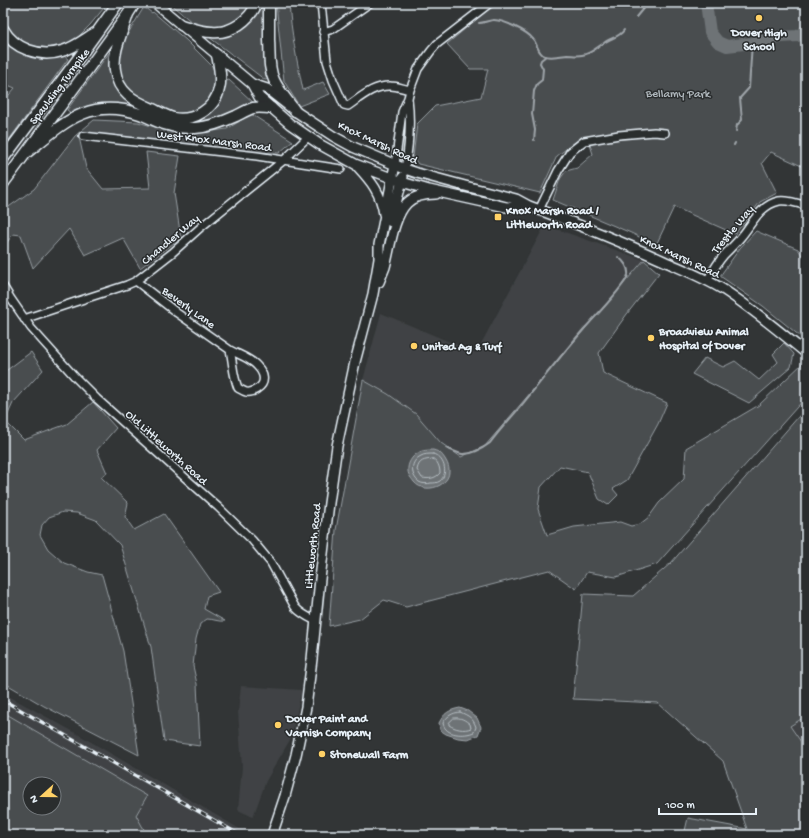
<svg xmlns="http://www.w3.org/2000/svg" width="809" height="838" font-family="'Gochi Hand',sans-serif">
<rect width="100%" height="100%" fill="#323536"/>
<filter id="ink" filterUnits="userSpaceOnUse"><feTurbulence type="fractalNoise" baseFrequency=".025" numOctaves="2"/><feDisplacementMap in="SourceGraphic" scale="8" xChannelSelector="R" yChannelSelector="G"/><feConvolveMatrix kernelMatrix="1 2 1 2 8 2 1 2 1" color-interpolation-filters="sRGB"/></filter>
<g filter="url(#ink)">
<!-- built -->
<path fill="#3f4244" d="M545,225l99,35 -159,186 -24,11 -20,-14 -25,-29 -28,-20 -25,-14 18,-67 95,40z
M241,686l61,4 -11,48 -25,43 -13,36 -15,-7 4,-43 -4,-55z
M3,693l71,39 176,103h-103l-11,-20 11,-19 -144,-84z
M806,716v33l-16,-23z"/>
<!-- green -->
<path fill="#494d4f" stroke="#989fa4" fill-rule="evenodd" d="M3,3h105l-18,22 -15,15 -5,4 -23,7 -23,-6 -18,-18 -3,-8z
M169,3h83l-7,10 -9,8 -16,7 -21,-2 -6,-3z
M259,3h5l6,76 -5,1 -60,-46 20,-1z
M276,3h13c2,29 8,58 14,87l20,-8 7,12 -31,12 -15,-25z
M497,3h309v165l-35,-16 -9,11 15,30 -17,9 -25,32 -61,-27 -18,38 -25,-12 -78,-33 7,-21 6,-8 11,-3 16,-14 -3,-9 3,-1 -10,-8 -26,20 -17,37 -122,-29 -5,-7 4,-33 18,-18 46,-9 7,-28h-18l-23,-25 44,-37z
M144,7l8,6 1,-1 33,28 26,26 4,8v18l-15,18 -20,6 -44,-16 -19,-23 3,-32z
M3,37c4,4 8,10 14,13 13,8 32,9 47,6l4,3 -65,89v-46l12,-14 -12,-5z
M109,53l3,2c-3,18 2,38 19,49 4,2 9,4 14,6 8,3 17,7 26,10 27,7 50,-10 53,-38l5,-2 25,23c-5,4 -11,6 -16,9 -21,10 -38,17 -62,13 -13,-3 -25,-9 -38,-14 -21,-7 -45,-4 -66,3l-5,-4z
M251,114l42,27 -14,12 -50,-2 -141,-18 -9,4 7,31 17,21 47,-1 -4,-36 34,4 -6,37 7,45 -41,30 -17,-30 -38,17 -16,-26 -36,39 -12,-33 -8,-1 -10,14v-37l31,-22 41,-53 19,-16 44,2 27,8 35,3 27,-4z
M756,231l42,18 8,12v80l-43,-35 -43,-30 20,-28z
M644,260l15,13 -32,41 -28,39 4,20 64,30 -9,21 -31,56 -14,9 5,6 -10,10 -9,-6 -11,-27 -28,-6 -19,21 -3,22 9,26 27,-8 46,-5 11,4 9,-2 9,-7 10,-14 25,-24 2,-31 73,-43 46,-44 1,36 -149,167 -41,13 -29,-5 -11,17 -27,-19 -143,37 -22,-7 -24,19 -31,7 7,-96 27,-150 25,14 28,20 25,29 20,14 24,-11z
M784,343l10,11 -3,13 -42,36 -57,-29 13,-16 18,9 12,-6 24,19 19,-18 -5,-8z
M31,352l12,18 -30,33 -8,18 19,19 43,-16 26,-22 23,26 -19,22 10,23 -6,4 27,26 -3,14 9,13 30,-16 55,78 -12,4 -3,13 21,12c-7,1 -11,-2 -18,-2l-7,5 -4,15 -3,27 4,18 3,62 -36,-5 -13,-94 -31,-102 -24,-25 -19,-7 -14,-1 -14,5 -7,8 -2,10 8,14 16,14 24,9 14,3 21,76 16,104 -95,-49 -41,-24v-309z
M806,408v308l-16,10 16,23v86h-122l4,-17 59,11 -24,-68 -65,-58 -85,-4 10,-105 50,2 38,-33z
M3,712l144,84 -11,19 11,20h-141l-3,-5zM30,784h24v24h-24z"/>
<!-- water -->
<path fill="#6e7376" stroke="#9fa5aa" d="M433,450c7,2 8,3 12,9 16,24 -19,38 -31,23 -2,-3 -6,-7 -6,-11 -1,-7 4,-15 10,-18 4,-3 11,-3 15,-3z
M460,708l8,3 9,7 4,9 -3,8 -10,4 -10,-1 -12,-4 -6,-4 -1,-7c5,-10 10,-13 21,-15z"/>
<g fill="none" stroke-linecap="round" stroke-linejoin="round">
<!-- shore -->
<path stroke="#b7bfc4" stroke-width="1" d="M433,454c11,3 16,19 7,27 -3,2 -6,2 -9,2 -3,1 -9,1 -12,-1 -9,-7 -9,-21 2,-26 3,-2 8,-2 12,-2z
M433,459c5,2 7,9 7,14 -5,6 -11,6 -18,5l-5,-8c2,-10 7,-10 16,-11z
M460,712c9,4 13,6 16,15l-2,5c-9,4 -29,4 -31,-9 4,-7 9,-10 17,-11z
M454,718c7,-1 11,2 16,6l1,4c-7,3 -16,1 -22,-3v-2z"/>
<!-- stream -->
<path stroke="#9fa5aa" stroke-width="2" d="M636,17l10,-12 8,-2
M479,23c5,0 10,-3 15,-3 9,0 33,11 39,19 5,5 4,14 12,17 7,2 15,0 22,-1 5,0 10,1 15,0 9,-1 15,-8 22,-12 6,-5 16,-6 20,-13
M736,131l1,-6 5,-5 -2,-22 9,-10 3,-45
M534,140l1,-10 -3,-16 2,-23 3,-7 5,-4 1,-11 -3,-6 1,-3 5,-4
M734,145l1,-2
M446,448c5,2 11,5 16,6 10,1 20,-5 28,-11 11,-15 24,-28 35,-42 19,-24 38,-48 58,-71 9,-10 43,-45 45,-55 1,-7 -4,-14 -10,-18"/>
<!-- river -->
<path stroke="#6e7376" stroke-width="12" d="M706,3l4,29 8,10 9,4 25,-3 29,-6 17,-1 8,-6"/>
<defs>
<path id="minor" d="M321,3l6,58 6,19 11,25 4,1c13,-9 26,-21 43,-20 6,0 13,3 19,4
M323,32l10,-3 37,-26
M83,136l174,20 84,13
M395,165l7,-53 6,-14 2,-8 8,-21 13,-18 6,-7 53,-41
M405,169c4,-23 6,-47 3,-71
M539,210l19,-39 12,-19 14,-11 35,-6 35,-3 11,1
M136,281l41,32 53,37
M707,281c5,-9 10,-18 17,-26 6,-6 12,-12 17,-18 11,-13 19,-32 38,-36 8,-1 18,2 27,5
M3,286l8,13 20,29 44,49 22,22 121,108 34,33 19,23 24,44c6,7 13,10 21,14
M24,319l51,-17 52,-17 9,-4 36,-28 29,-26 83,-67 24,-23
M230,350c9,5 20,8 27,16 7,7 10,17 0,23 -3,2 -7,4 -11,3 -3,-1 -6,-3 -8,-4 -5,-12 -5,-25 -8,-38z"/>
<path id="major" d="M155,3l97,81 15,5 28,22 38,25 20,11 19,8 33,14 12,4 48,13 32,8 19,5 13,7c46,17 91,35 135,55 20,9 41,17 60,29 29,19 55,41 82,63
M252,84l7,13 31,27 29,20 36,20 47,18 27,8 77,17 21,-1
M358,167c13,14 23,26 26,47
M391,222l12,-45
M379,282c2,-5 4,-10 6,-15 5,-18 8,-50 22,-64 7,-7 19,-9 29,-9
M272,835l13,-39 11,-41 10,-48 6,-48 8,-80 9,-76 8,-57 18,-84 18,-68 6,-35v-14l16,-80"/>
<path id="highway" d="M269,3c0,12 0,25 0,37 1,13 -1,28 5,40 5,11 14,21 21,31
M128,14c-5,17 -16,38 -13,56 3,23 19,31 38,39 6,3 13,7 20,9 20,4 42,-9 46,-29 3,-11 0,-23 -2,-34
M181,25c10,3 20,7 31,7 19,2 38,-12 45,-29
M3,29c11,20 37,29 59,22 12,-3 23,-12 33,-18
M25,154c38,-30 62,-57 115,-40 9,3 18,9 28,11 9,3 18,3 27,3 15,-1 28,-6 41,-12 6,-3 11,-6 17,-8 6,-1 12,0 18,0
M3,159l74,-99 41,-57
M3,184l85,-115 40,-55 7,-11"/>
</defs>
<!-- minor casing -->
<use href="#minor" stroke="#e8f1f8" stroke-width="10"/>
<!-- major casing -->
<use href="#major" stroke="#e8f1f8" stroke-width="12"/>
<!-- highway casing -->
<use href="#highway" stroke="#e8f1f8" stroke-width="13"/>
<!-- minor -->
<use href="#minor" stroke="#2a2d2e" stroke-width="7"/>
<!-- major -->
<use href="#major" stroke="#2a2d2e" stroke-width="9"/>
<!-- highway -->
<use href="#highway" stroke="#2a2d2e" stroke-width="10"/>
<defs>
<path id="rail" d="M3,700l237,135"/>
</defs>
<!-- rail casing -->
<use href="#rail" stroke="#e8f1f8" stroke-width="3.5"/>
<!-- rail -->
<use href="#rail" stroke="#2a2d2e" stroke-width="2" stroke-dasharray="6" stroke-linecap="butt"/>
</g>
</g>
<!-- markers -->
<g fill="#ffd166" stroke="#2a2d2e" stroke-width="1.5">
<circle cx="759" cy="18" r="4"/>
<rect x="494" y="213" width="8" height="8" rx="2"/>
<circle cx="651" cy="338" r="4"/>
<circle cx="414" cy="346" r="4"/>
<circle cx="278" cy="725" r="4"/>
<circle cx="322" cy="754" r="4"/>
</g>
<g text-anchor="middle" stroke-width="3" stroke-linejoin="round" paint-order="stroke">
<!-- poi labels -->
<g font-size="12" font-weight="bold" fill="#e8f1f8" stroke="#2a2d2e" text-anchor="start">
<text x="759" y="36" text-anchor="middle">Dover High<tspan x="759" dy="14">School</tspan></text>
<text x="506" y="214">Knox Marsh Road /<tspan x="506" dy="14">Littleworth Road</tspan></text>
<text x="659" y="335">Broadview Animal<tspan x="659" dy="14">Hospital of Dover</tspan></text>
<text x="422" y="350">United Ag &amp; Turf</text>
<text x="286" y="722">Dover Paint and<tspan x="286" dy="14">Varnish Company</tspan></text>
<text x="330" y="758">Stonewall Farm</text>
</g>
<!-- street labels -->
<g font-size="12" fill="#e8f1f8" stroke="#2a2d2e">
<text transform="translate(59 86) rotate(-53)" y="4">Spaulding Turnpike</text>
<text transform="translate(214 140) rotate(7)" y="4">West Knox Marsh Road</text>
<text transform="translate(378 142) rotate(25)" y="4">Knox Marsh Road</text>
<text transform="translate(732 229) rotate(-50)" y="4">Trestle Way</text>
<text transform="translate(170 239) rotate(-40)" y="4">Chandler Way</text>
<text transform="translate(680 256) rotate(25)" y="4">Knox Marsh Road</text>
<text transform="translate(189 307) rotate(36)" y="4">Beverly Lane</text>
<text transform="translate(167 447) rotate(42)" y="4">Old Littleworth Road</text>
<text transform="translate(312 546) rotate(-84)" y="4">Littleworth Road</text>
</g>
<!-- park labels -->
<g font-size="12" fill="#b0b8bd" stroke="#2a2d2e">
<text x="678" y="97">Bellamy Park</text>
</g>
</g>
<!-- margin -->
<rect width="809" height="838" fill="none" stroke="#2a2d2e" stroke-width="16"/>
<rect x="8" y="8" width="793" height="822" fill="none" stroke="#e8f1f8" stroke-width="1.5" filter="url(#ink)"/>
<!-- north arrow -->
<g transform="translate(42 796) rotate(249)"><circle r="19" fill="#2a2d2e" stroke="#767b7f"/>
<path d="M0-3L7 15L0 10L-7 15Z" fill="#ffd166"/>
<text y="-6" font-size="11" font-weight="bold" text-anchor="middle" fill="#e8f1f8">N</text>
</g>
<!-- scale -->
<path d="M659 808v6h97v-6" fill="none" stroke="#e8f1f8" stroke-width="2"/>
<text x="665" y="808" font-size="12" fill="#e8f1f8" stroke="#2a2d2e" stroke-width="3" paint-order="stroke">100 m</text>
</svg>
